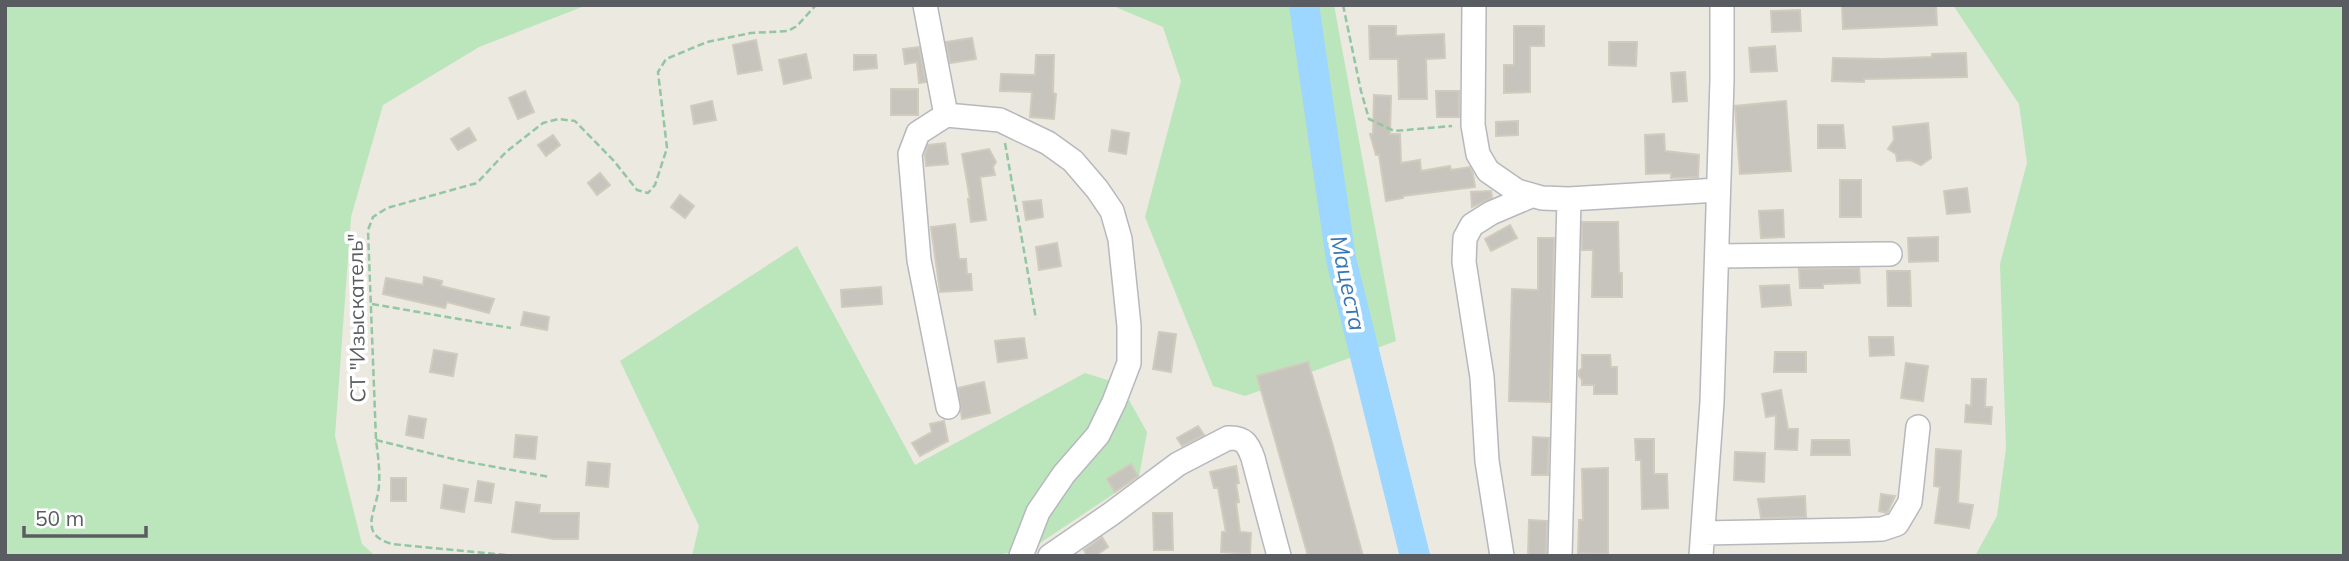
<svg xmlns="http://www.w3.org/2000/svg" width="2349" height="561" font-family="Mulish,sans-serif">
<rect width="100%" height="100%" fill="#ece9e0"/>
<!-- green -->
<path fill="#bbe5bb" d="M5,5h582l-108,42 -96,58 -32,112 -16,219 27,108 13,12h-370z
M1111,5h223l62,336 -151,55 -32,-10 -68,-169 36,-136 -18,-54z
M1953,5h391v551h-369l22,-40 9,-68 -6,-184 27,-101 -8,-59z
M797,246l118,219 170,-92 35,11 27,48 -8,45 -108,72 -41,7h-298l7,-30 -79,-165z"/>
<g fill="none" stroke-linecap="round" stroke-linejoin="round">
<!-- river -->
<path stroke="#9dd6ff" stroke-width="30" d="M1304,5l37,254 74,297"/>
</g>
<!-- building -->
<path fill="#c7c4bd" stroke="#d1cbbe" stroke-width="2" d="M1842,5h94l1,20 -94,4z
M1800,10l1,21 -29,1 -1,-21z
M1369,26h27v10l48,-2 1,24 -19,1 1,40h-28l-1,-40h-28z
M1514,26h30v20h-14v46l-26,1v-28h10z
M972,38l4,21 -26,4 -4,-21z
M756,40l6,30 -24,4 -5,-29z
M1609,42h28l-1,24 -27,-1z
M1775,46l2,25 -26,1 -2,-24z
M919,47l7,35 -7,1 -2,-21 -12,2 -2,-15z
M1966,53l1,24 -103,2v3l-32,-1 1,-23 49,1 50,-2v-3z
M806,54l5,24 -27,6 -5,-24z
M854,55h22l1,13 -23,2z
M1036,55h18l-1,38 3,1 -2,25 -24,-2 2,-25 -32,-1 1,-17 34,1z
M1685,72l2,29 -14,1 -2,-29z
M891,89h27v26h-27z
M525,91l9,21 -16,7 -9,-21z
M1436,91h23v26h-22z
M1374,95l17,1 -1,38h10l1,29 19,-3 1,11 29,-5 1,4 19,-3 3,7 2,13 -72,9v2l-17,3 -7,-46h-3l-6,-21h3z
M712,101l4,19 -22,4 -3,-18z
M1786,101l5,70 -51,3 -5,-68z
M1518,121v14l-22,1v-14z
M1928,123l3,35 -10,7 -11,-5 -13,1 -1,-7 -8,-5 6,-9 -1,-13z
M1818,125h25l2,23h-27z
M469,128l7,12 -18,10 -7,-11z
M1112,130l17,3 -3,21 -17,-3z
M1664,134l1,17 34,4 -1,22 -27,1v-5l-25,1 -1,-39z
M553,135l7,10 -14,11 -8,-11z
M945,143l3,21 -22,2 -1,-11 3,-10z
M989,149l7,13 -3,5 2,8 -15,2 6,43 -15,2 -3,-23h2l-8,-45z
M600,173l10,12 -13,10 -9,-12z
M1840,180h21v37h-21z
M1967,188l3,24 -23,2 -3,-23z
M1491,191l1,7 -20,9 -1,-15z
M680,195l14,11 -9,12 -14,-11z
M1041,200l2,17 -17,3 -3,-18z
M1783,210l1,27 -23,1 -2,-27z
M1582,222h36l1,51h3v24h-30l1,-47h-11z
M955,224l4,35h7l1,15h4l1,16 -32,2 -9,-65z
M1510,225l7,13 -26,13 -6,-12z
M1938,237v24l-29,1 -1,-24z
M1538,238h16l-4,164 -41,-1 3,-112 26,1z
M1057,243l4,23 -22,4 -3,-23z
M1859,268l1,15 -37,1v4h-23l-1,-19z
M1887,271h23l1,35h-23z
M424,277l18,4 -1,5 53,13 -5,14 -42,-11 -2,6 -62,-14 3,-16 37,7z
M1789,285l2,20 -29,2 -2,-21z
M881,287l1,17 -40,3 -1,-17z
M524,312l25,5 -2,13 -26,-5z
M1159,332l17,2 -5,38 -18,-3z
M1869,337h24l1,18 -24,1z
M1024,338l3,20 -29,4 -3,-21z
M434,350l23,4 -4,22 -23,-4z
M1775,352h31v20h-32z
M1582,355h28l1,12h6v27h-23v-9h-12v-5l-3,-4v-5l3,-3z
M1308,362l23,77 32,117h-55l-51,-180z
M1906,363l22,3 -5,35 -22,-3z
M1972,379h14l-1,28h7l-1,17 -26,-2 1,-17 5,1z
M984,382l6,31 -28,6 -4,-31z
M1781,390l7,39h10l-1,21 -22,-1 1,-34 -10,2 -4,-23z
M409,416l17,3 -3,19 -17,-3z
M944,421l4,20 -28,15 -8,-13 20,-11 -2,-8z
M1198,426l6,9 -22,11 -5,-8z
M516,435l21,2 -2,22 -21,-2z
M1533,437l16,1 -1,37h-16z
M1635,439h19v35h13l1,34 -26,1 -1,-49h-5z
M1812,440h37l1,15h-39z
M1936,449l25,2 -3,52 15,2 -4,23 -34,-5 5,-36 -6,-1z
M1735,452l30,1 -1,29 -30,-2z
M588,462l22,2 -2,23 -22,-2z
M1131,464l7,12 -23,16 -8,-13z
M1236,466l3,17 -3,1 3,18 -3,1 4,29 11,1 -1,21 -29,-2 1,-20h4l-8,-44h-4l-4,-16z
M1608,468v86l-30,-1 1,-33h4l-1,-51z
M391,478h15v23h-15z
M478,481l16,3 -3,19 -16,-2z
M444,485l24,4 -4,23 -23,-4z
M1881,494l14,2 -8,17 -8,-2z
M1805,496l1,21 -45,1 -3,-19z
M516,502l24,3 -1,8h40l-1,26h-24l-42,-7z
M1153,513h19l1,37h-19z
M1529,520l18,1 -1,35h-18z
M1102,537l6,10 -13,9h-8l-3,-6z"/>
<g fill="none" stroke-linecap="round" stroke-linejoin="round">
<defs>
<path id="minor" d="M925,5l21,110
M1474,5l-1,120 5,29 10,17 29,20 25,7 27,1 149,-9
M1717,256l173,-2
M948,407l-29,-147 -9,-106 8,-21 28,-18 54,5 48,23 25,18 24,28 15,22 8,28 9,87v37l-15,39 -16,33 -34,39 -26,38 -17,44
M1703,533l151,-3 28,-1 15,-5 13,-22 8,-75
M1050,556l61,-42 67,-50 50,-26c16,-1 20,6 25,20l26,98
M1502,556l-15,-95 -5,-84 -18,-115 1,-24 7,-13 19,-12 40,-17
M1560,556l9,-357
M1701,556l11,-154 10,-322v-75"/>
</defs>
<!-- minor casing -->
<use href="#minor" stroke="#b6b8bd" stroke-width="26"/>
<!-- path -->
<path stroke="#93c6a2" stroke-width="2.5" stroke-dasharray="7 3.5" stroke-linecap="butt" d="M1343,5l18,86 8,28 25,12 58,-5
M1005,143l31,176
M372,304l139,24
M376,440l81,20 93,17
M516,556l-124,-12c-36,-10 -14,-35 -13,-59 1,-15 -1,-30 -3,-45l-8,-210 5,-13 14,-9 90,-25 29,-31 37,-29 15,-4 17,2 39,40 23,29 11,3 7,-8 12,-37 -9,-76 8,-13 41,-17 44,-9 37,-2 9,-5 19,-21"/>
<!-- minor -->
<use href="#minor" stroke="#fff" stroke-width="23"/>
</g>
<g text-anchor="middle" stroke-width="7" stroke-linejoin="round" paint-order="stroke">
<!-- street labels -->
<g font-size="21" fill="#595d61" stroke="#fff">
<text transform="translate(357 318) rotate(-91)" y="7">СТ "Изыскатель"</text>
</g>
<!-- water labels -->
<g font-size="23" font-style="italic" fill="#3976b3" stroke="#fff">
<text transform="translate(1348 283) rotate(78)" y="8">Мацеста</text>
</g>
</g>
<!-- border -->
<rect width="2349" height="561" fill="none" stroke="#595d61" stroke-width="14"/>
<!-- scale -->
<path d="M24 526v10h122v-10" fill="none" stroke="#595d61" stroke-width="3.5"/>
<text x="35" y="526" font-size="21" fill="#595d61" stroke="#ffffff" stroke-width="5" paint-order="stroke">50 m</text>
</svg>
